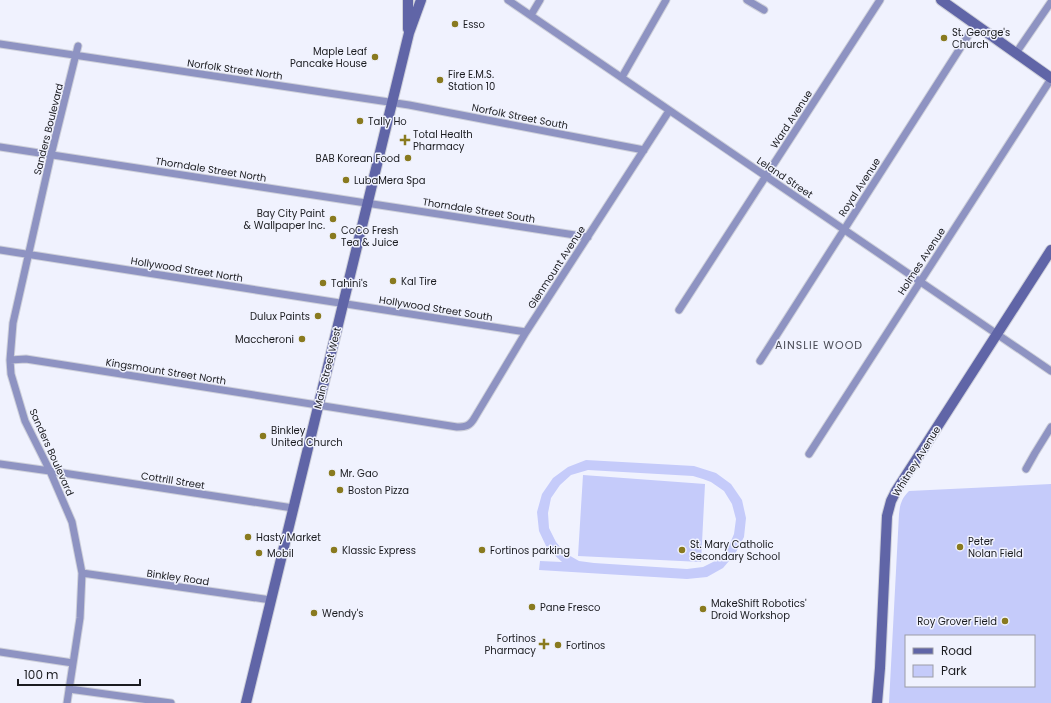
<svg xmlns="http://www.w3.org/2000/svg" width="1051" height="703" font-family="Poppins,sans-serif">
<rect width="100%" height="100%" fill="#f0f2fe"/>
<!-- green -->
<path fill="#c5cbfa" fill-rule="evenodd" d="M586,460l108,6 22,7 15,11 11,16 4,18 -2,19 -9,17 -12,14 -16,9 -20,2 -148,-9 1,-9 22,1 -15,-14 -8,-17 -2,-19 5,-18 11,-16 15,-11zM588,470l105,6 10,3 8,3 13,9 8,13 4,15 -2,15 -6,14 -11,12 -14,7 -16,2 -93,-6 -15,-2 -14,-8 -9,-11 -7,-14 -1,-15 3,-15 9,-13 11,-10z
M583,475l122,9 -4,78 -123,-6z
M1051,484v219h-162l10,-189c1,-10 3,-16 10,-23zM906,636h128v50h-128z"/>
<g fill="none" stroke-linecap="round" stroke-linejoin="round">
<defs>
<path id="street" d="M508,0l543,371
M747,0l17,10
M531,15l9,-15
M0,44l409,61 235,45
M1016,53l35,-51
M622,77l44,-77
M0,147l588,90
M0,250l526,82
M679,310l201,-310
M10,360l16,-1 431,68c9,0 13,-1 18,-10l51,-85 143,-221
M760,361l215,-336
M809,454l242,-375
M0,464l50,7 243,37
M1026,469l9,-16 16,-26
M82,573l189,27
M0,652l73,11
M69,689l102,14
M67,703l13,-85 2,-45 -10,-51 -22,-51 -25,-50 -14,-47 -1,-14 3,-37 38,-168 27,-109"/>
<path id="secondary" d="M408,0v29
M941,0l110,78
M246,703l163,-670 12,-33
M877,703l3,-35 7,-152 4,-15 5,-10 155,-241"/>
</defs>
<!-- street casing -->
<use href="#street" stroke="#ced0da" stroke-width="9"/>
<!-- secondary casing -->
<use href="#secondary" stroke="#ced0da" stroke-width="12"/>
<!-- street -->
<use href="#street" stroke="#8e93c2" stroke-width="7"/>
<!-- secondary -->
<use href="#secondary" stroke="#6065a7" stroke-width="10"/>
</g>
<!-- markers -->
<g fill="#897a1f" stroke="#f0f2fe" stroke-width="1.5">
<circle cx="455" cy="24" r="4"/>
<circle cx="944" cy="38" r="4"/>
<circle cx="375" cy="57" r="4"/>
<circle cx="440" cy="80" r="4"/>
<circle cx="360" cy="121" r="4"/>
<path d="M403 134h4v4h4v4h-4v4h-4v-4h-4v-4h4z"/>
<circle cx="408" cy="158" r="4"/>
<circle cx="346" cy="180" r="4"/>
<circle cx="333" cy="219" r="4"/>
<circle cx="333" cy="236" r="4"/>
<circle cx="393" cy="281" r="4"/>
<circle cx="323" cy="283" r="4"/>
<circle cx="318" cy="316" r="4"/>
<circle cx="302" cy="339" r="4"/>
<circle cx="263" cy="436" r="4"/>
<circle cx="332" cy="473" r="4"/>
<circle cx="340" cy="490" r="4"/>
<circle cx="248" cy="537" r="4"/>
<circle cx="960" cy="547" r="4"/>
<circle cx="334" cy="550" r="4"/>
<circle cx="482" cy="550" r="4"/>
<circle cx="682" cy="550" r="4"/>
<circle cx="259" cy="553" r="4"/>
<circle cx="532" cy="607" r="4"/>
<circle cx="703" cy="609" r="4"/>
<circle cx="314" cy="613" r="4"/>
<circle cx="1005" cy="621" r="4"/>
<path d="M542 638h4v4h4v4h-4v4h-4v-4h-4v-4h4z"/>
<circle cx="558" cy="645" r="4"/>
</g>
<g text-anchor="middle" stroke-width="3" stroke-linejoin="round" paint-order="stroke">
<!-- poi labels -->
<g font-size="10" fill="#1b1c20" stroke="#f0f2fe" text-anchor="start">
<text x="463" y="28">Esso</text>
<text x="952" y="36">St. George's<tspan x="952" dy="12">Church</tspan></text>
<text x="367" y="55" text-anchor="end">Maple Leaf<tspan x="367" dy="12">Pancake House</tspan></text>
<text x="448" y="78">Fire E.M.S.<tspan x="448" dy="12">Station 10</tspan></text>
<text x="368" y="125">Tally Ho</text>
<text x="413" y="138">Total Health<tspan x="413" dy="12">Pharmacy</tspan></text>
<text x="400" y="162" text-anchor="end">BAB Korean Food</text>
<text x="354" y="184">LubaMera Spa</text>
<text x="325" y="217" text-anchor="end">Bay City Paint<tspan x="325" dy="12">&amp; Wallpaper Inc.</tspan></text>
<text x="341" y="234">CoCo Fresh<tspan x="341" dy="12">Tea &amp; Juice</tspan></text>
<text x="401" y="285">Kal Tire</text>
<text x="331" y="287">Tahini's</text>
<text x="310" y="320" text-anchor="end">Dulux Paints</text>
<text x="294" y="343" text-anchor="end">Maccheroni</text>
<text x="271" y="434">Binkley<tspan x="271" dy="12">United Church</tspan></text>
<text x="340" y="477">Mr. Gao</text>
<text x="348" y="494">Boston Pizza</text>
<text x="256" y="541">Hasty Market</text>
<text x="968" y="545">Peter<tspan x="968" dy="12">Nolan Field</tspan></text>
<text x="690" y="548">St. Mary Catholic<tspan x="690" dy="12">Secondary School</tspan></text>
<text x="342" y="554">Klassic Express</text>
<text x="490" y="554">Fortinos parking</text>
<text x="267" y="557">Mobil</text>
<text x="711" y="607">MakeShift Robotics'<tspan x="711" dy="12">Droid Workshop</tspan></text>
<text x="540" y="611">Pane Fresco</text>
<text x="322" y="617">Wendy's</text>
<text x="997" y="625" text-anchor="end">Roy Grover Field</text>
<text x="536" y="642" text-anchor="end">Fortinos<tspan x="536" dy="12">Pharmacy</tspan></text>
<text x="566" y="649">Fortinos</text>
</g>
<!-- street labels -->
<g font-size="10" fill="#1b1c20" stroke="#f0f2fe">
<text transform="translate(235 69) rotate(8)" y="4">Norfolk Street North</text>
<text transform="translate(520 116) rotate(11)" y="4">Norfolk Street South</text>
<text transform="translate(791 119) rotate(-57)" y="4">Ward Avenue</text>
<text transform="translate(48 129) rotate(-76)" y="4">Sanders Boulevard</text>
<text transform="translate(211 169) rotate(9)" y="4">Thorndale Street North</text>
<text transform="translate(785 177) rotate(34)" y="4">Leland Street</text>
<text transform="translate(859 187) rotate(-57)" y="4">Royal Avenue</text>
<text transform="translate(479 210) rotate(9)" y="4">Thorndale Street South</text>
<text transform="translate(921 261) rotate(-57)" y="4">Holmes Avenue</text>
<text transform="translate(556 267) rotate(-57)" y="4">Glenmount Avenue</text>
<text transform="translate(187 269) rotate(9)" y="4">Hollywood Street North</text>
<text transform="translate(436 308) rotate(9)" y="4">Hollywood Street South</text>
<text transform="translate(327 368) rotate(-76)" y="4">Main Street West</text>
<text transform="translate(166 371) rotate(9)" y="4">Kingsmount Street North</text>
<text transform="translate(52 452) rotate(66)" y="4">Sanders Boulevard</text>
<text transform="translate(916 461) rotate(-58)" y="4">Whitney Avenue</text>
<text transform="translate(173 480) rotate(9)" y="4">Cottrill Street</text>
<text transform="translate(178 577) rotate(8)" y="4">Binkley Road</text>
</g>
<!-- neighbourhood labels -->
<g font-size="11" letter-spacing="1" fill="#494b55" stroke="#f0f2fe">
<text x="819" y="349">AINSLIE WOOD</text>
</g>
</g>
<!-- legend -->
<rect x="905" y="635" width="130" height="52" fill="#f0f2fe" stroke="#9b9ca5"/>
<rect x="913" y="648" width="20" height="6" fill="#6065a7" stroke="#9b9ca5"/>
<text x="941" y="655" font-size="12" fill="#1b1c20">Road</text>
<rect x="913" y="665" width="20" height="12" fill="#c5cbfa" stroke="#9b9ca5"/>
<text x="941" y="675" font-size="12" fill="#1b1c20">Park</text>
<!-- scale -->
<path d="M18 679v6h122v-6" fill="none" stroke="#1b1c20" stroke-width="2"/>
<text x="24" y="679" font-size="12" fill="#1b1c20" stroke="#f0f2fe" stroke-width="3" paint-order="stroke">100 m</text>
</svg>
